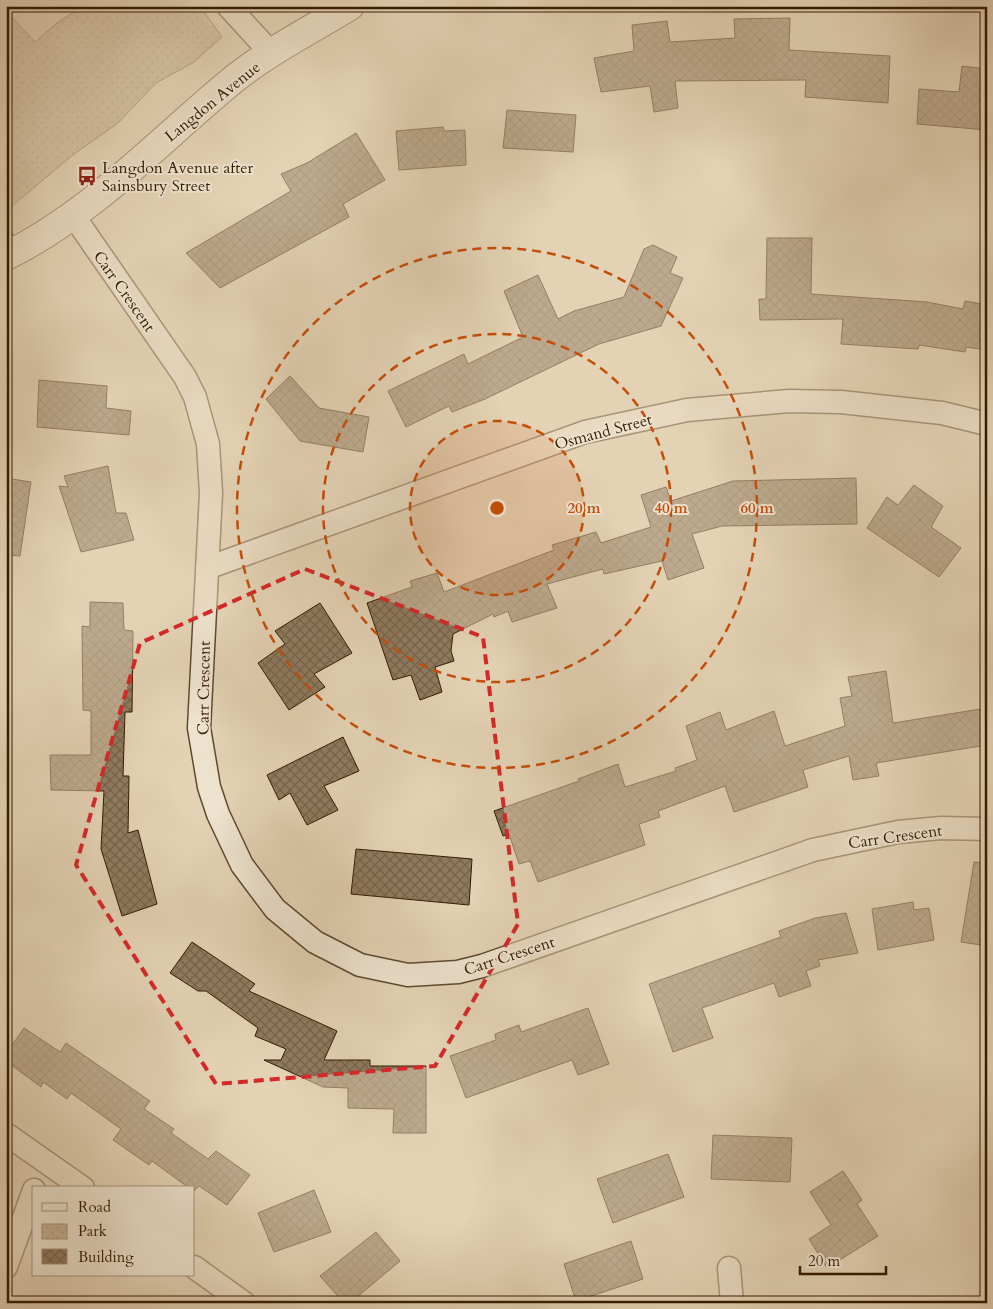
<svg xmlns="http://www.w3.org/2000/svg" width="993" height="1309" font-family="Cardo,serif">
<defs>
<pattern id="park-dots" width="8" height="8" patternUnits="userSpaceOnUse" patternTransform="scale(1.25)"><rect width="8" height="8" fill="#c5b396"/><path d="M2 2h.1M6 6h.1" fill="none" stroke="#aa9980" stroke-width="1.8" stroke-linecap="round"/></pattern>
<pattern id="building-cross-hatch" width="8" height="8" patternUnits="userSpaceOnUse" patternTransform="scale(1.25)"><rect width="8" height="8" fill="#8f7a5f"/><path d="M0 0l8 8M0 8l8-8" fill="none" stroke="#76634c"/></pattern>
</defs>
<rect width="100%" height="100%" fill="#e3d2b4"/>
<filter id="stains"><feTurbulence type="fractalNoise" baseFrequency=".004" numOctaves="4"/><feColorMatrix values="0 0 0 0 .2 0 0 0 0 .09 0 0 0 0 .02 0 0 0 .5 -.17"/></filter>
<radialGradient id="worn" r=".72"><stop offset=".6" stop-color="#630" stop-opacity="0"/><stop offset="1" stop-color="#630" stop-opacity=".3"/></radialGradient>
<!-- park -->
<path fill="url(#park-dots)" stroke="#7c674c" d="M83,6h117l22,31 -28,25 -38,21 -38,40 -44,31 -68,57v-200l29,31 22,-19z"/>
<!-- building -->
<path fill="url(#building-cross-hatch)" stroke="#341b02" d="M790,18l-1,32 101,6 -2,47 -83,-6 1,-17 -131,1 3,27 -24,4 -4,-26 -49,6 -7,-34 40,-7 -2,-26 35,-4 3,21 65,-4 -1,-19z
M962,66l25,3v61l-70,-6 2,-35 40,3z
M507,110l69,5 -3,37 -70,-4z
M443,127l1,4 21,-1 1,35 -67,5 -3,-39z
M356,133l29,47 -42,24 6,13 -129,71 -34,-35 105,-62 -10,-17 26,-11z
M767,238h45l-1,56 116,8 36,7 2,-8 22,4v45l-21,-3 -1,5 -46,-7 -1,4 -77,-5 2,-25 -83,1 -1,-21h7z
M653,245l24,12 -7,16 13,5 -22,48 -62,18 -114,55 -33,13 -3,-6 -43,21 -18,-36 76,-37 4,10 55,-27 -19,-46 34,-16 20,44 16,-8 50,-14 20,-48z
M290,376l29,32 50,9 -6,35 -63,-11 -34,-42z
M39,380l68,6 -1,22 25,3 -2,24 -92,-8z
M108,466l8,47h10l8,27 -53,12 -22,-66 9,1 -4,-11z
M6,478l25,4 -11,74 -14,-1z
M856,478l1,46 -135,2 -30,8 12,34 -36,12 -6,-19 -58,13 -1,-5 -56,15 10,24 -45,14 -4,-11 -14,6 -1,-3 -40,20 -2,17 3,10 -19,6 7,25 -22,8 -9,-25 -18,5 -26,-77 45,-16 -2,-6 27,-8 7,19 110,-42 -2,-5 44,-13 5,11 50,-16 -10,-32 25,-8 5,14 62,-20z
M914,485l29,21 -12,21 30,21 -22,29 -72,-49 20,-31 11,8z
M90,602l33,1 1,27 9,1 -1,81h-7l-2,64h6l-1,57 10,-3 19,74 -35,12 -21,-67 3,-58 -53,-1 -1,-35h41v-44l-8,-1 -1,-84 8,1z
M320,603l32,50 -38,21 11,13 -36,23 -31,-47 27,-19 -10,-13z
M886,671l7,52 94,-15v37l-111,18 3,13 -26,4 -4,-24 -46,14 5,17 -74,25 -9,-26 -67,25 2,6 -21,7 6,21 -107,37 -8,-21 -11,3 -10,-30 -6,2 -9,-25 85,-30 -1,-2 40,-15 7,23 51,-16 -1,-3 22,-8 -11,-34 34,-14 6,18 48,-19 11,35 60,-20 -5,-28 12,-2 -4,-19z
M343,737l16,34 -35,15 14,24 -31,15 -17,-32 -11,7 -12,-25z
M356,849l116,10 -3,46 -118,-11z
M974,862l13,1v83l-26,-4z
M913,902l1,8 15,-2 5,32 -56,10 -6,-41z
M846,913l12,40 -40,7 2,6 -14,5 5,15 -32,11 -5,-14 -72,25 11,30 -40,14 -24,-68 132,-47 -2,-6 36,-13z
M192,942l63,42 -6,7 88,40 -13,29h46v6h56v67h-33l1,-24 -46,-1v-20l-25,-1 -59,-27h17l5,-11 -31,-13 3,-8 -52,-37h-8l-28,-18z
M588,1008l21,56 -31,11 -6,-15 -106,38 -16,-42 46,-16 -1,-6 24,-9 2,7z
M24,1028l36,24 6,-9 84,58 -6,8 30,20 -3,4 37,26 8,-8 34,24 -23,30 -28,-19 -5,5v-3h-5l-37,-27 -3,4 -36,-25 8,-11 -50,-36 -4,6 -24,-17 -2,5 -35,-26v-7z
M713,1135l79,3 -2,44 -79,-3z
M668,1154l16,43 -71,26 -16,-44z
M843,1171l19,29 -5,4 21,32 -51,32 -18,-29 22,-14 -21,-33z
M314,1190l17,42 -57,20 -16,-39z
M376,1232l24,29 -50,42h-6l-24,-27z
M631,1241l12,38 -67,22 -12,-37z"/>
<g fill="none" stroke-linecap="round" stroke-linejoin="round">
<defs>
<path id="service" d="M6,235l10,16"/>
<path id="minor" d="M228,6l43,47
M73,215l112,162 10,20 13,47 3,49 -12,235 10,59 9,27 24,51 33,44 40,33 45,23 48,10 50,-3 24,-6 331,-116 85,-18 43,-4 46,1
M207,568l378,-136 102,-22 102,-9 52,1 101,11 45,11
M6,1134l77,54
M6,1267l28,-77
M194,1267l50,36
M729,1268l3,35"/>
<path id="tertiary" d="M6,256c85,-42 151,-113 222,-172 37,-31 81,-53 122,-78"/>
</defs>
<!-- service casing -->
<use href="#service" stroke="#60492e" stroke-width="14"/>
<!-- minor casing -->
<use href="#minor" stroke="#60492e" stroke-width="25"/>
<!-- tertiary casing -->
<use href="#tertiary" stroke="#60492e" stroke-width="30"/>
<!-- service -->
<use href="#service" stroke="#ede2ce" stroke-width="11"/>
<!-- minor -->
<use href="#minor" stroke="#ede2ce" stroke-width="22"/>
<!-- tertiary -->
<use href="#tertiary" stroke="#ede2ce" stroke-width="28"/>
</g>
<!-- marked area -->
<path d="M0 0H993V1309H0ZM305,569l178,68 35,287 -83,142 -219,18 -140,-219 64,-222z" fill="#e3d2b4" fill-opacity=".55" fill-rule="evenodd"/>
<path fill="none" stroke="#d62828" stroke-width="4" stroke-dasharray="10 6" stroke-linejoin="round" d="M305,569l178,68 35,287 -83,142 -219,18 -140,-219 64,-222z"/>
<!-- distance rings -->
<circle cx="497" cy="508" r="87" fill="#c44d0a" fill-opacity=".12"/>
<g fill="none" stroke="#c44d0a" stroke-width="2.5" stroke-dasharray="9 6">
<circle cx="497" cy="508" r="87"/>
<circle cx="497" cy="508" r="174"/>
<circle cx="497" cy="508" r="260"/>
</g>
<!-- icons -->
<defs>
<symbol id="bus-bare" viewBox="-9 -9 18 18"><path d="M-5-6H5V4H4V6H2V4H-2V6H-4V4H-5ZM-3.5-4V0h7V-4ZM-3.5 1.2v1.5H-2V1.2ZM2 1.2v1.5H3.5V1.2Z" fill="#8f2418" stroke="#ede2ce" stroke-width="2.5" paint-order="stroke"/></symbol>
</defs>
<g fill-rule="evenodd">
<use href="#bus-bare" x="73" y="162" width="28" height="28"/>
</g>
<g text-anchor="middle" stroke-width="4" stroke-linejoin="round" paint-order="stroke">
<!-- street labels -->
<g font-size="16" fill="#341b02" stroke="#ede2ce">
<text transform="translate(212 101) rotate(-39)" y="6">Langdon Avenue</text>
<text transform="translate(125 291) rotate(55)" y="6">Carr Crescent</text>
<text transform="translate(603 431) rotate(-15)" y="6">Osmand Street</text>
<text transform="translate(203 688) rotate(-89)" y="6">Carr Crescent</text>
<text transform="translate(895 836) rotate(-8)" y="6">Carr Crescent</text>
<text transform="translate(509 955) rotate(-18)" y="6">Carr Crescent</text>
</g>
<!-- poi labels -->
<g font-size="16" fill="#341b02" stroke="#ede2ce" text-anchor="start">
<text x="102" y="173">Langdon Avenue after<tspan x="102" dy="18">Sainsbury Street</tspan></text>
</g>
</g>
<circle cx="497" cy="508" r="8" fill="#c44d0a" stroke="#ede2ce" stroke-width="2.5"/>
<g font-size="15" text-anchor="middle" font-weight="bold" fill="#c44d0a" stroke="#ede2ce" stroke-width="4" stroke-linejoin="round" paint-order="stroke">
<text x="584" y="513">20 m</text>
<text x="671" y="513">40 m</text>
<text x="757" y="513">60 m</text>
</g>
<!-- margin -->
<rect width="993" height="1309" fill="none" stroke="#e3d2b4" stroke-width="25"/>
<rect x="8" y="8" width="978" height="1294" fill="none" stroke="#341b02" stroke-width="2.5"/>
<rect x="12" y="12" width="968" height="1284" fill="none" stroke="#341b02"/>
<!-- legend -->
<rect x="32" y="1186" width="162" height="90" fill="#ede2ce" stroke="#a3927c"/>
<rect x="42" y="1203" width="25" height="8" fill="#ede2ce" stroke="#a3927c"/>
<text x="78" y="1212" font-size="15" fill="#341b02">Road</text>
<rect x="42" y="1224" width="25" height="15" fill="url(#park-dots)" stroke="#a3927c"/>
<text x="78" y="1236" font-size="15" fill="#341b02">Park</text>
<rect x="42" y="1249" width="25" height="15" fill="url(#building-cross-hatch)" stroke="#a3927c"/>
<text x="78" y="1262" font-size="15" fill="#341b02">Building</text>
<!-- scale -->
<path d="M800 1266v8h86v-8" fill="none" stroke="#341b02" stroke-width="2.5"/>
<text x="808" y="1266" font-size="15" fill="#341b02" stroke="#ede2ce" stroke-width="4" paint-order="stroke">20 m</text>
<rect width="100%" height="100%" filter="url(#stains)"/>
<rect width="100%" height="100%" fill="url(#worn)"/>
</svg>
